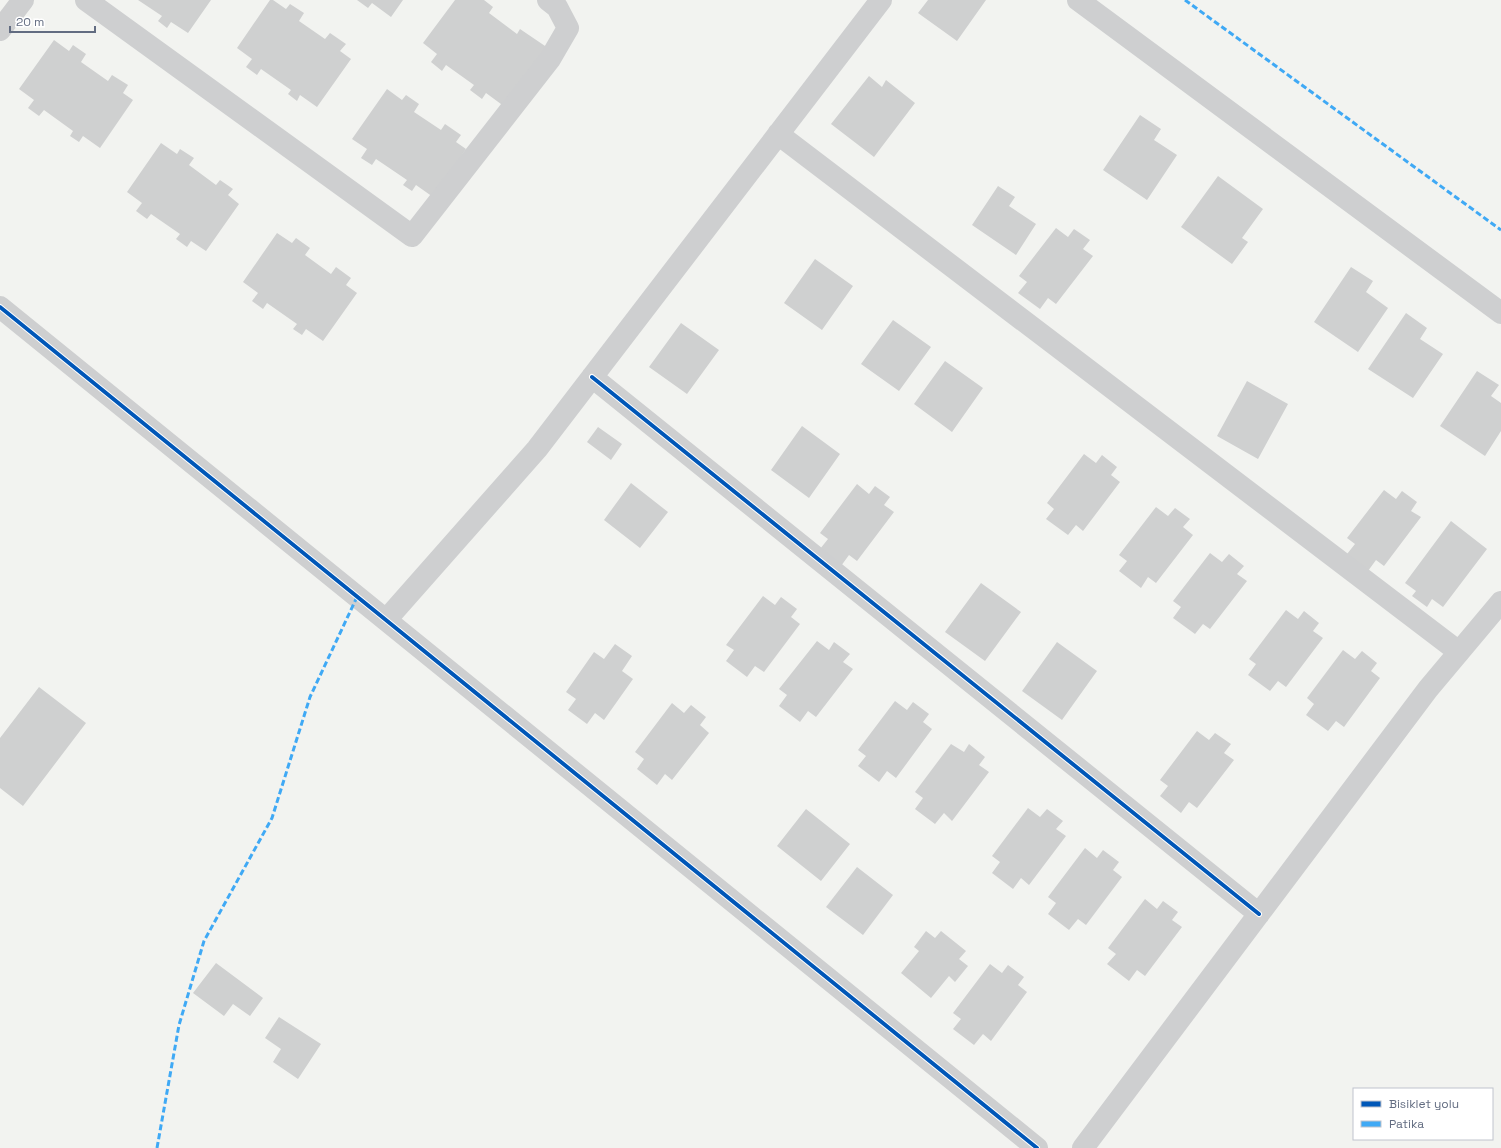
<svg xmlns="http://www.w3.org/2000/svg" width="1501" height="1148" font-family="'Space Grotesk',sans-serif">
<rect width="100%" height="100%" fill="#f2f3f0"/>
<!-- building -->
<path fill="#cfd0d0" d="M138,0h73l-23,33 -17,-11 -4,6 -9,-7 4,-5z
M270,0h3l13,9 4,-5 14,9 -5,8 26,18 5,-6 16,11 -6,7 11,8 -34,48 -17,-12 -3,6 -9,-7 3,-4 -30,-21 -4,6 -11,-8 6,-8 -15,-11z
M357,0h46l-12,17 -19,-14 -4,5z
M455,0h29l9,7 -4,6 28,21 3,-5 28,19 -43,59 -19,-14 -4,6 -12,-9 4,-5 -28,-20 -4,6 -11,-9 6,-8 -14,-11z
M928,0h58l-29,41 -39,-28z
M54,40l15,11 4,-6 13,9 -5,8 27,19 4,-6 16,10 -5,8 10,7 -33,48 -17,-12 -4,6 -9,-6 3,-5 -29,-21 -5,6 -11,-8 6,-8 -15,-11z
M869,76l13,11 4,-7 29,23 -41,54 -43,-33z
M387,89l15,11 4,-5 13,9 -5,8 27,18 4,-6 16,11 -5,7 10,7 -33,48 -17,-12 -4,6 -9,-6 4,-5 -31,-21 -4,6 -11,-7 6,-9 -15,-10z
M1140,115l21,14 -7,11 23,15 -30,45 -44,-30z
M161,143l16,11 3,-5 14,9 -5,7 27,20 4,-5 13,9 -5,6 11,9 -33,47 -15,-10 -4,6 -11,-8 4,-5 -29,-20 -4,5 -11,-8 6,-8 -15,-11z
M1218,176l45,33 -21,29 6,4 -16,22 -51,-37z
M998,186l17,11 -6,9 27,18 -20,31 -44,-30z
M1056,228l12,9 6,-8 16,11 -7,9 10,7 -37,48 -8,-6 -8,11 -22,-16 9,-11 -8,-6z
M277,233l15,10 4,-5 14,10 -5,7 26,19 5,-7 15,11 -5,7 11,8 -34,48 -17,-12 -4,6 -9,-6 4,-5 -30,-21 -4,6 -11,-8 6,-8 -15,-11z
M815,259l38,27 -31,44 -38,-27z
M1351,267l22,14 -7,11 22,16 -30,44 -44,-30z
M1406,313l21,15 -7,11 23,15 -30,44 -45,-29z
M893,320l38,27 -32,44 -38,-27z
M681,323l38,27 -32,44 -38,-27z
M945,361l38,27 -31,44 -38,-28z
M1477,371l22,14 -8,11 10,7v28l-16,25 -45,-30z
M1247,381l41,23 -30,55 -41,-23z
M802,426l38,28 -31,44 -38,-28z
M598,427l24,17 -11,16 -24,-18z
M1084,454l12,9 6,-8 15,12 -6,8 9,7 -37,49 -7,-6 -8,10 -22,-16 8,-10 -7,-6z
M631,483l37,29 -28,36 -36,-28z
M857,484l12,10 6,-8 15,11 -6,8 10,7 -37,49 -8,-6 -8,11 -21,-17 8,-10 -8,-6z
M1384,490l12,9 6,-8 15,11 -6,9 10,6 -37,49 -8,-6 -8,11 -21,-17 8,-10 -8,-6z
M1156,507l12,9 7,-8 15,11 -7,8 10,8 -37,48 -8,-6 -7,11 -22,-17 8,-10 -8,-6z
M1451,521l36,28 -44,58 -11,-8 -5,8 -15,-11 4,-5 -11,-8z
M1210,553l12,9 7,-8 15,12 -7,8 10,7 -37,48 -7,-5 -8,10 -22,-16 8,-11 -8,-6z
M981,583l40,29 -36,49 -40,-29z
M763,596l12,9 6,-8 16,12 -6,8 9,7 -36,48 -9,-6 -8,11 -21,-16 8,-11 -8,-5z
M1286,610l12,9 6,-8 15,12 -6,8 10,7 -37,49 -8,-6 -8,10 -22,-16 8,-11 -7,-5z
M817,641l12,9 5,-8 16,12 -7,8 10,7 -37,48 -8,-6 -8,11 -21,-16 8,-11 -8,-6z
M1057,642l40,29 -35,49 -40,-29z
M615,644l17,12 -10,15 11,8 -29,41 -9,-7 -8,11 -19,-14 8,-11 -10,-7 28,-40 10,7z
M1343,650l12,9 7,-8 15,12 -6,8 9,7 -36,49 -8,-6 -8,10 -22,-16 8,-11 -7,-6z
M39,687l47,36 -63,83 -23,-18v-50z
M895,701l12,9 6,-8 16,12 -6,8 9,7 -36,49 -9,-7 -8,11 -21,-16 8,-10 -8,-6z
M672,703l12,10 7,-8 15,12 -6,8 9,8 -37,47 -7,-6 -8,11 -20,-16 7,-10 -9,-7z
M1197,731l12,9 6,-7 16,11 -7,9 10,7 -37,48 -8,-6 -8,11 -21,-17 8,-10 -8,-6z
M951,744l13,8 5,-8 16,13 -6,8 10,7 -37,49 -8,-8 -9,11 -20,-15 8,-11 -8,-6z
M1028,808l12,9 7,-8 16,12 -7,8 10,7 -37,49 -8,-7 -8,11 -21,-16 8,-11 -8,-6z
M806,809l44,35 -29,37 -44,-35z
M1085,848l12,10 6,-8 16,12 -6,8 9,7 -36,48 -8,-6 -9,11 -21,-16 8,-11 -8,-6z
M857,867l36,28 -30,40 -37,-28z
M1145,899l12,10 6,-8 15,11 -6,8 10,7 -37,49 -8,-6 -8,11 -22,-17 9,-10 -8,-6z
M926,931l9,7 6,-7 25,20 -7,8 9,7 -13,16 -6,-6 -18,22 -30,-25 18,-22 -5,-4z
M216,963l47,35 -13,18 -17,-12 -9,12 -31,-23z
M990,964l12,9 6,-8 16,12 -6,8 9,7 -36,49 -8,-7 -9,11 -21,-16 8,-10 -8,-6z
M279,1017l42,27 -23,35 -25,-17 8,-13 -16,-11z"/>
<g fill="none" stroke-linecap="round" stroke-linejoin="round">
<!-- minor -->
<path stroke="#cecfd0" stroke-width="22" d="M86,0l326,236 138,-177 18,-31 -11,-21 -9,-7
M1078,0l423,313
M0,30l23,-30
M778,134l681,518
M0,307l1037,841
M592,377l667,537
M386,620l151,-171 344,-449
M1083,1148l345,-459 73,-87"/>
<!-- quiet -->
<path stroke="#3fa9f5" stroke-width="3" stroke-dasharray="6 3" stroke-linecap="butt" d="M1185,0l316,230
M157,1148l22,-123 25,-84 68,-123 38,-121 47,-100"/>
<defs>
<path id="cycleway" d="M0,307l1037,841
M592,377l667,537"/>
</defs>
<!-- cycleway casing -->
<use href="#cycleway" stroke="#fff" stroke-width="6"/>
<!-- cycleway -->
<use href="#cycleway" stroke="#0057b8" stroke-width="4"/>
</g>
<!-- legend -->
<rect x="1353" y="1088" width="140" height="52" fill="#ffffff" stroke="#c0c4cd"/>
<rect x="1361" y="1101" width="20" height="6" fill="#0057b8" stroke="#c0c4cd"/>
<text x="1389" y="1108" font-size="12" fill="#626c81">Bisiklet yolu</text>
<rect x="1361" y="1121" width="20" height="6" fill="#3fa9f5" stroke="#c0c4cd"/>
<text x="1389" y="1128" font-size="12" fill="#626c81">Patika</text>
<!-- scale -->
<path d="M10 26v6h85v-6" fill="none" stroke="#626c81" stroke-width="2"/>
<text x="16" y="26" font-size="12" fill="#626c81" stroke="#ffffff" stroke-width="3" paint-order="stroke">20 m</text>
</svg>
